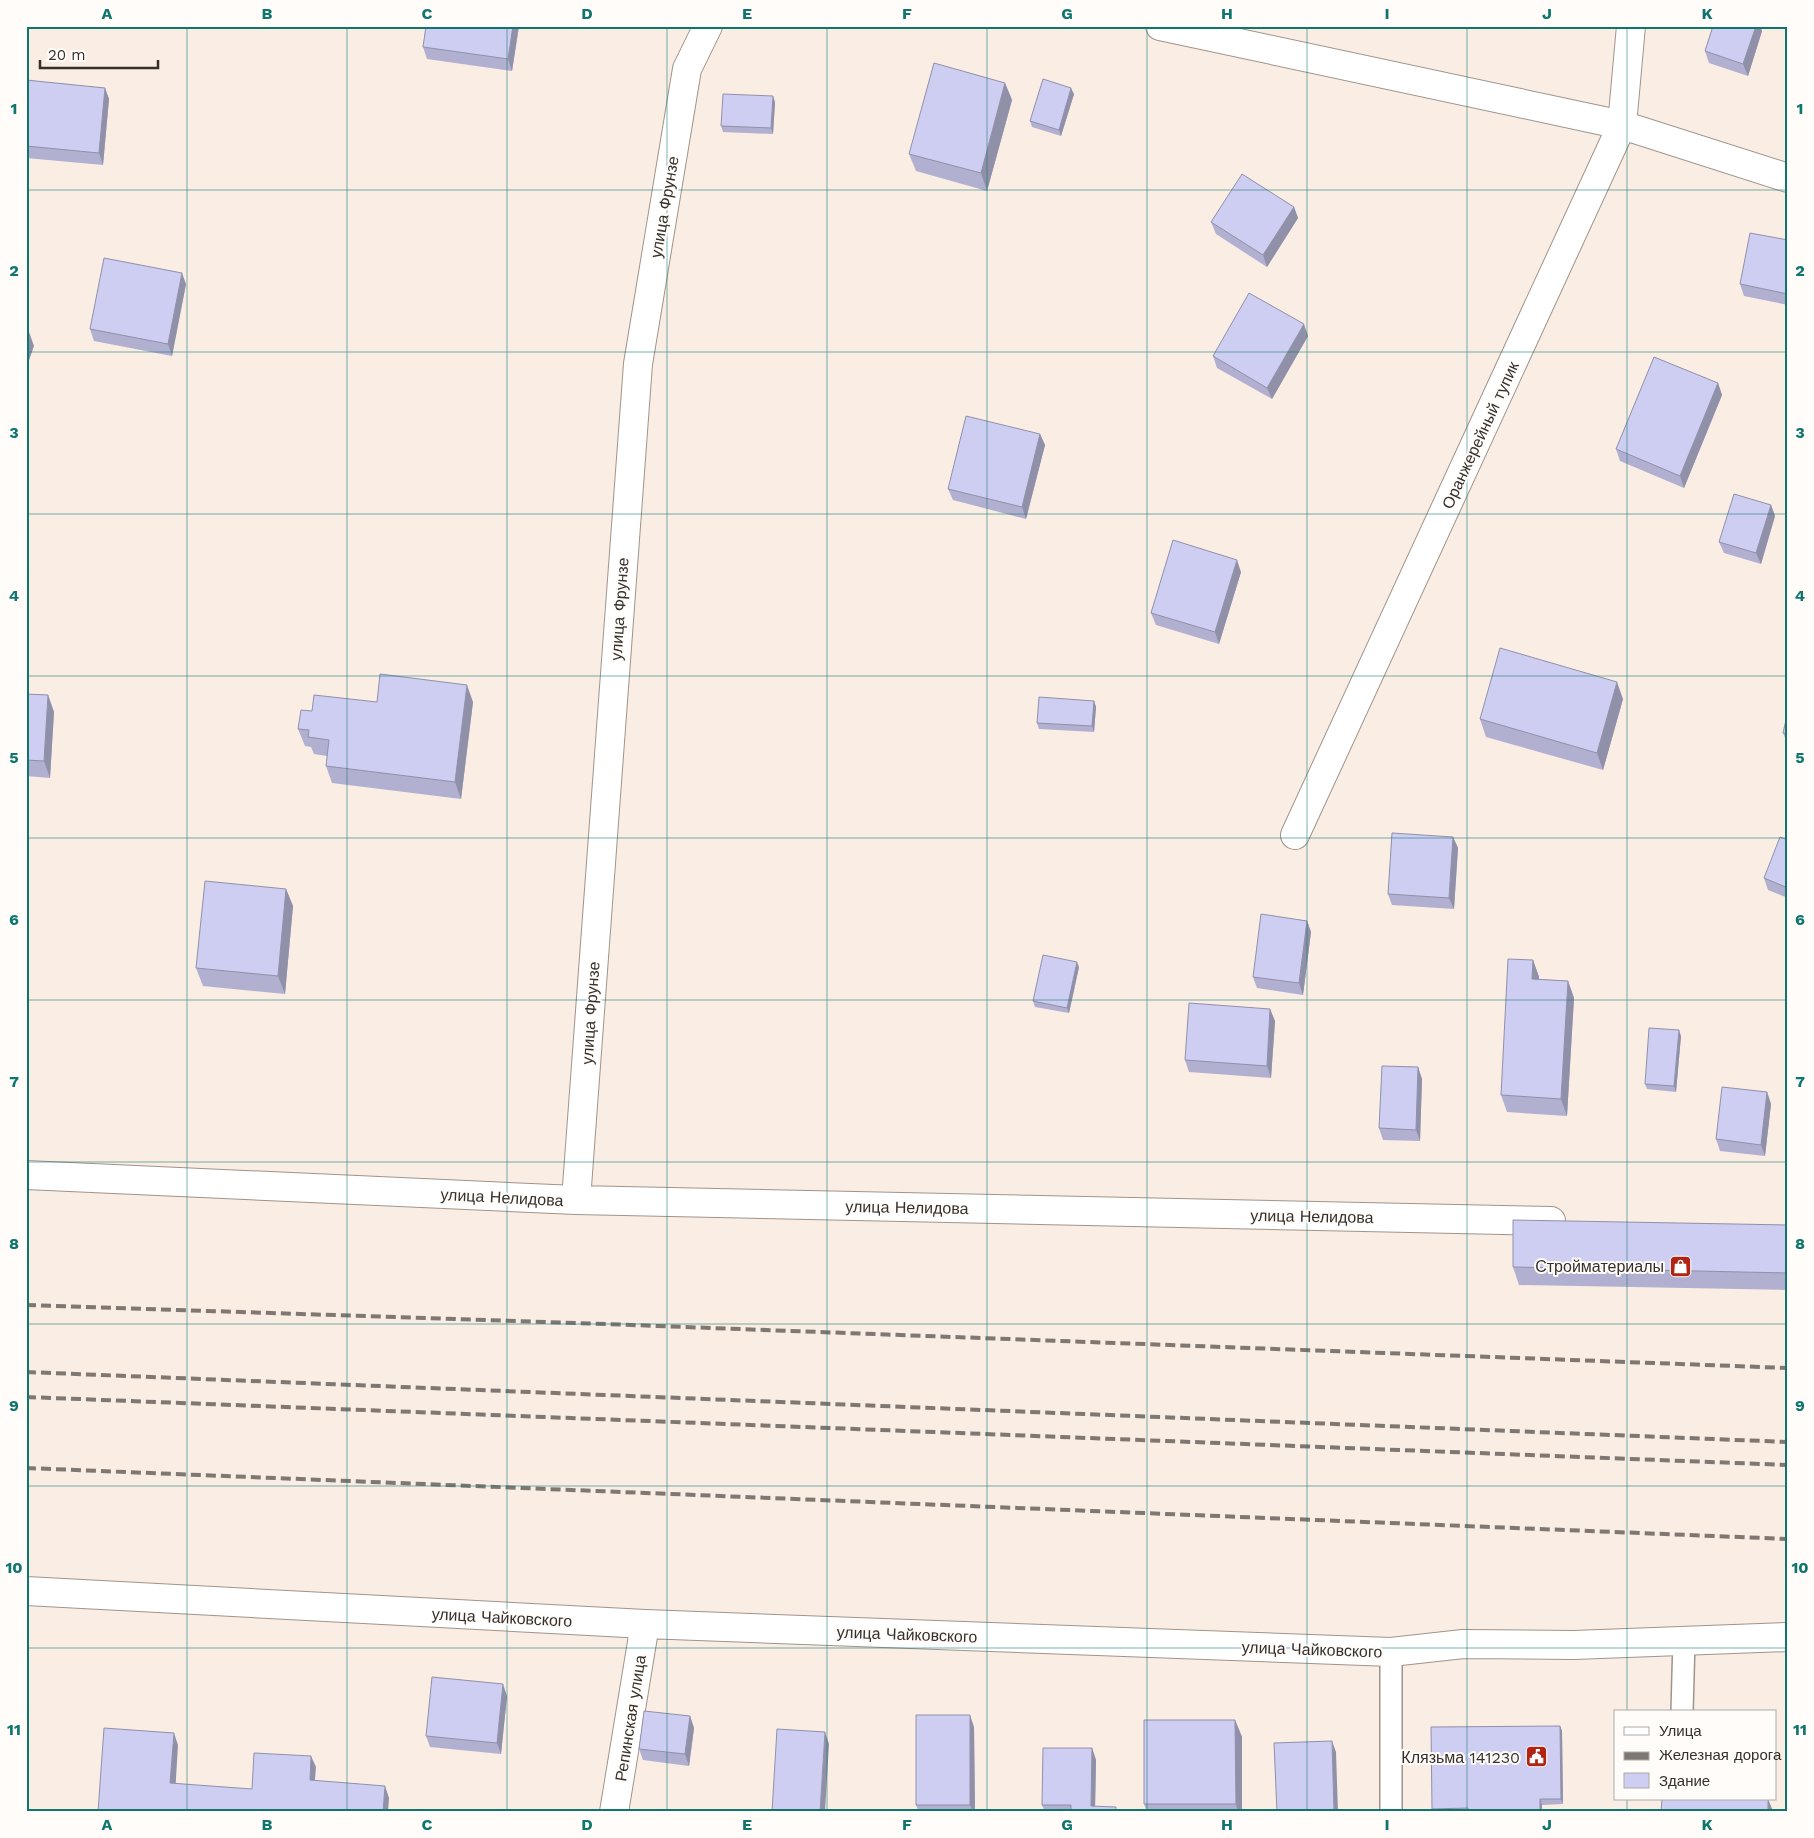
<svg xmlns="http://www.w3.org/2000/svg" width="1814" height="1838" font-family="'Work Sans',sans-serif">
<rect width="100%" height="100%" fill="#f9ede4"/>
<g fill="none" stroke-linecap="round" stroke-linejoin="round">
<defs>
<path id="service" d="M1391,1652v160
M1682,1712l2,-72"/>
<path id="minor" d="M1160,26l462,99 166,53
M1295,835l327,-710 9,-99
M26,1175l550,25 975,21
M576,1200l62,-836 49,-295 21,-43
M26,1591l619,33 746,28 72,-8 111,1 214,-8
M614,1812l31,-188"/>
</defs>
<!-- service casing -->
<use href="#service" stroke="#9f948b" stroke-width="24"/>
<!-- minor casing -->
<use href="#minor" stroke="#9f948b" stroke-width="30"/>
<!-- service -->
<use href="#service" stroke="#fff" stroke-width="21"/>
<!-- minor -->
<use href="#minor" stroke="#fff" stroke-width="28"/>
<!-- rail -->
<path stroke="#7f7771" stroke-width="4" stroke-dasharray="10 5" stroke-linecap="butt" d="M26,1305l551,18 1211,45
M26,1372l1762,70
M26,1397l1762,68
M26,1468l1762,71"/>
</g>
<!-- wall -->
<path fill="#b1b0d0" d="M519,26l-7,45 -85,-12 -4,-12z
M1713,26h47l2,5 -14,45 -39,-13 -4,-12z
M26,80l79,8 4,11 -6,66 -77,-7z
M1005,83l7,17 -25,91 -71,-20 -7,-17z
M1074,94l-13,42 -29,-9 -2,-6z
M775,102l-2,32 -50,-2 -2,-6z
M1294,207l4,11 -31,49 -51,-33 -5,-12z
M1788,240v65l-44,-9 -4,-12z
M186,284l-14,72 -78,-15 -4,-12z
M1308,336l-36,63 -55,-31 -4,-12z
M1718,383l4,12 -38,93 -64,-27 -4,-12z
M1040,434l5,11 -19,74 -73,-19 -5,-11z
M1771,505l4,11 -14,48 -37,-11 -5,-11z
M1241,572l-22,72 -63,-19 -5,-12z
M26,694l22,1 6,17 -4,66 -24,-2z
M1623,699l-20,71 -117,-33 -6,-18z
M1094,701l2,6 -2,25 -55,-3 -2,-6z
M377,702h96l-12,97 -129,-16 -6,-17 1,-10 -13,-2 -3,-7 -6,-1 -7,-17 14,-18z
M1788,711v34l-5,-12z
M1453,837l5,11 -4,61 -62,-4 -4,-11z
M1788,840v58l-20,-8 -4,-12z
M286,889l7,17 -8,88 -82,-8 -7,-18z
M1307,921l4,11 -8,63 -46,-7 -4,-11z
M1533,960l6,17v2l29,2 6,17 -7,118 -60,-4 -6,-17z
M1079,967l-10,46 -34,-6 -2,-6z
M1270,1009l5,12 -4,57 -82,-6 -4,-12z
M1681,1036l-5,56 -29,-3 -2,-5z
M1418,1067l4,12 -2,62 -37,-1 -4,-12z
M1767,1092l4,12 -6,52 -45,-5 -4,-12z
M1788,1225v65l-269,-5 -6,-18z
M507,1696l-6,58 -71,-7 -4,-11z
M690,1716l4,12 -5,38 -46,-6 -4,-11z
M1235,1720l7,17v75h-95l-3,-8z
M1560,1726l2,5 1,73 -21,1v7h-109l-1,-3z
M974,1727l1,85h-56l-3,-7z
M1092,1748l4,12 -1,46 23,6h-73l-3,-7z"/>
<!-- shaded-wall -->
<path fill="#9090a9" d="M513,26h6l-7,45 -4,-12z
M1756,26h4l2,5 -14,45 -5,-12z
M1005,83l7,17 -25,91 -6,-18z
M105,88l4,11 -6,66 -4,-12z
M1071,88l3,6 -13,42 -2,-6z
M773,96l2,6 -2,32 -2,-6z
M1294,207l4,11 -31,49 -4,-12z
M182,273l4,11 -14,72 -4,-12z
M1304,324l4,12 -36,63 -5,-11z
M28,329l6,17 -8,23v-36z
M1718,383l4,12 -38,93 -4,-12z
M1040,434l5,11 -19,74 -4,-12z
M1771,505l4,11 -14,48 -5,-11z
M1237,560l4,12 -22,72 -4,-12z
M1617,682l6,17 -20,71 -6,-17z
M467,685l6,17 -12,97 -6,-17z
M48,695l6,17 -4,66 -6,-17z
M1094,701l2,6 -2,25 -2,-6z
M1453,837l5,11 -4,61 -5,-11z
M286,889l7,17 -8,88 -7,-18z
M1307,921l4,11 -8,63 -4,-12z
M1533,960l6,17 -1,19 -6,-17z
M1077,962l2,5 -10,46 -2,-5z
M1568,981l6,17 -7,118 -6,-17z
M1270,1009l5,12 -4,57 -4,-12z
M1679,1030l2,6 -5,56 -2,-6z
M1418,1067l4,12 -2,62 -4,-11z
M1767,1092l4,12 -6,52 -4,-11z
M503,1684l4,12 -6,58 -4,-11z
M970,1715l4,12 1,85h-2l-3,-7z
M690,1716l4,12 -5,38 -4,-12z
M1235,1720l7,17v75h-4l-2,-8z
M1560,1726l2,5 1,73 -2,-5z
M825,1732l4,12 -4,68h-5z
M174,1733l4,12 -3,50 -5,-12z
M1332,1741l4,11 2,60h-4z
M1092,1748l4,12 -1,52 -4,-6z
M311,1756l5,11 -2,24 -4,-11z
M385,1786l4,12 -1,14h-5z
M1540,1799l2,6v7h-2z
M1768,1799l5,12 -1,1h-4z"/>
<!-- building -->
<path fill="#cecdf2" stroke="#9090a9" d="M426,26h87l-5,33 -85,-12z
M1713,26h43l-13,38 -38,-13z
M934,63l71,20 -24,90 -72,-19z
M1043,79l28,9 -12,42 -29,-9z
M26,80l79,8 -6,65 -73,-7z
M723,94l50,2 -2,32 -50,-2z
M1242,174l52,33 -31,48 -52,-33z
M1750,233l38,7v54l-48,-10z
M104,258l78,15 -14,71 -78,-15z
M1249,293l55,31 -37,64 -54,-32z
M1654,357l64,26 -38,93 -64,-27z
M966,416l74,18 -18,73 -74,-18z
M1734,494l37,11 -15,48 -37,-11z
M1173,540l64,20 -22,72 -64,-19z
M1500,648l117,34 -20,71 -117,-34z
M380,674l87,11 -12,97 -129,-16 3,-26 -21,-3 1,-7 -11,-1 3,-19 11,1 2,-16 63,7z
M26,694l22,1 -4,66 -18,-1z
M1039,697l55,4 -2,25 -55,-3z
M1788,711v23l-5,-1z
M1392,833l61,4 -4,61 -61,-4z
M1780,837l8,3v48l-24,-10z
M205,881l81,8 -8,87 -82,-8z
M1261,914l46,7 -8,62 -46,-6z
M1043,955l34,7 -10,46 -34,-7z
M1508,959l25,1 -1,19 36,2 -7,118 -60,-4z
M1189,1003l81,6 -3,57 -82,-6z
M1649,1028l30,2 -5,56 -29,-2z
M1382,1066l36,1 -2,63 -37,-2z
M1722,1087l45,5 -6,53 -45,-6z
M1513,1220l275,5v48l-275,-6z
M432,1677l71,7 -6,59 -71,-7z
M644,1711l46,5 -5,38 -46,-5z
M916,1715h54v90h-54z
M1144,1720h91l1,84h-92z
M1560,1726l1,73h-21v13h-71l-1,-4 -36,1 -1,-82z
M104,1728l70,5 -4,50 82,6 2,-36 57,3 -1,24 75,6 -2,26h-285z
M777,1729l48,3 -5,80h-48z
M1332,1741l2,71h-57l-3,-69z
M1043,1748h49l-1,58 25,1v5h-45v-7h-29z
M1662,1799h106v13h-107z"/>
<!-- grid -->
<path fill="none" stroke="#0f766e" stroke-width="1" stroke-opacity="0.55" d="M187,26v1786M347,26v1786M507,26v1786M667,26v1786M827,26v1786M987,26v1786M1147,26v1786M1307,26v1786M1467,26v1786M1627,26v1686M26,190h1762M26,352h1762M26,514h1762M26,676h1762M26,838h1762M26,1000h1762M26,1162h1762M26,1324h1762M26,1486h1762M26,1648h1762M1627,1799v13"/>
<!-- icons -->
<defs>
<symbol id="shop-square" viewBox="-11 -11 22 22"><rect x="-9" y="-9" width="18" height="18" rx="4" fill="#b12312" stroke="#fffcfa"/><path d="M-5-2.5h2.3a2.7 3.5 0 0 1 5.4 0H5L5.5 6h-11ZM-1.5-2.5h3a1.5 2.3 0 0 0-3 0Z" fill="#fff"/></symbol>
<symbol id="civic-square" viewBox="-11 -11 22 22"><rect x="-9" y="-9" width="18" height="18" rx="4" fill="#b12312" stroke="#fffcfa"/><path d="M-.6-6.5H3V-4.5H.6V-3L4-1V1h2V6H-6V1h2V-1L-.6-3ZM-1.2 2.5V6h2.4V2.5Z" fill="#fff"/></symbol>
</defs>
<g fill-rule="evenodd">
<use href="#shop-square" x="1668" y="1254" width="25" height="25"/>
<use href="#civic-square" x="1524" y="1744" width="25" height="25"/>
</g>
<g text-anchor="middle" stroke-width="4" stroke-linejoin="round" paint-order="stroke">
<!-- street labels -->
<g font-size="16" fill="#35302c" stroke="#fffcfa">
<text transform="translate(664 207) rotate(-80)" y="6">улица Фрунзе</text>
<text transform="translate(1480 435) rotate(-65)" y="6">Оранжерейный тупик</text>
<text transform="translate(619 609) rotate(-86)" y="6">улица Фрунзе</text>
<text transform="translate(590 1013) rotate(-86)" y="6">улица Фрунзе</text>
<text transform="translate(502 1197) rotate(3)" y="6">улица Нелидова</text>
<text transform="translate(907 1207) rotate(1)" y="6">улица Нелидова</text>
<text transform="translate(1312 1216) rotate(1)" y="6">улица Нелидова</text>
<text transform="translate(502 1617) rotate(3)" y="6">улица Чайковского</text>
<text transform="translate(907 1634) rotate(2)" y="6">улица Чайковского</text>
<text transform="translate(1312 1649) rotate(2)" y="6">улица Чайковского</text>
<text transform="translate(630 1718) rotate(-81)" y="6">Репинская улица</text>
</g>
<!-- poi labels -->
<g font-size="16" fill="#35302c" stroke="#fffcfa" text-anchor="end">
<text x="1664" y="1272">Стройматериалы</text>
<text x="1520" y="1763">Клязьма 141230</text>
</g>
</g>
<!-- border -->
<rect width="1814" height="1838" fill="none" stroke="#fffcfa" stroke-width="55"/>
<!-- legend -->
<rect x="1614" y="1710" width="162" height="90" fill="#fffcfa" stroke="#aeaaa8"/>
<rect x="1624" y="1727" width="25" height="8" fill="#ffffff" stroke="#aeaaa8"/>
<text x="1659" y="1736" font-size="15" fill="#35302c">Улица</text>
<rect x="1624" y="1752" width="25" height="8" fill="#7f7771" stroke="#aeaaa8"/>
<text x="1659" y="1760" font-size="15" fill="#35302c">Железная дорога</text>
<rect x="1624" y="1773" width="25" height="15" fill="#cecdf2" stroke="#aeaaa8"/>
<text x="1659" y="1786" font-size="15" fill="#35302c">Здание</text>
<!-- scale -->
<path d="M40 60v8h118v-8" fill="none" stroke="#35302c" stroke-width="2.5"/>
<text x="48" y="60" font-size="15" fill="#35302c" stroke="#fffcfa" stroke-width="4" paint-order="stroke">20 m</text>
<rect x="28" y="28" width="1758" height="1782" fill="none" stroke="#0f766e" stroke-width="2"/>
<g font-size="16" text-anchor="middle" font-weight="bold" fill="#0f766e">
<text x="107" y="19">A</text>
<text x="267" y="19">B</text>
<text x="427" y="19">C</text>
<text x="587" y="19">D</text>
<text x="747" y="19">E</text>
<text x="907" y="19">F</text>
<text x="1067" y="19">G</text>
<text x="1227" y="19">H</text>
<text x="1387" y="19">I</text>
<text x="1547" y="19">J</text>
<text x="1707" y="19">K</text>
<text x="14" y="114">1</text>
<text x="1800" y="114">1</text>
<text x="14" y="276">2</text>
<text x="1800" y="276">2</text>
<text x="14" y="438">3</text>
<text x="1800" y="438">3</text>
<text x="14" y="601">4</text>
<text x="1800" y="601">4</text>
<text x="14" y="763">5</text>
<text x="1800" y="763">5</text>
<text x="14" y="925">6</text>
<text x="1800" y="925">6</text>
<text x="14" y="1087">7</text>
<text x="1800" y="1087">7</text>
<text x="14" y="1249">8</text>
<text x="1800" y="1249">8</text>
<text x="14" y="1411">9</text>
<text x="1800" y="1411">9</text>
<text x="14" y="1573">10</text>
<text x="1800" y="1573">10</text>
<text x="14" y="1735">11</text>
<text x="1800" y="1735">11</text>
<text x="107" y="1830">A</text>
<text x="267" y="1830">B</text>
<text x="427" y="1830">C</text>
<text x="587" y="1830">D</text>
<text x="747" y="1830">E</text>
<text x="907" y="1830">F</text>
<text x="1067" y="1830">G</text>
<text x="1227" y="1830">H</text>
<text x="1387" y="1830">I</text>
<text x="1547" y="1830">J</text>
<text x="1707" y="1830">K</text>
</g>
</svg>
